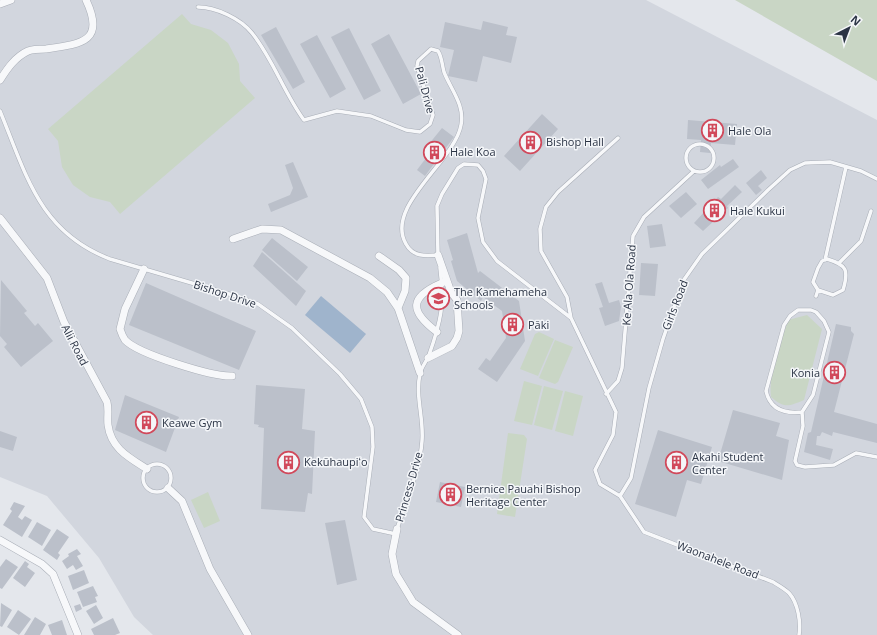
<svg xmlns="http://www.w3.org/2000/svg" width="877" height="635" font-family="'Open Sans',sans-serif">
<rect width="100%" height="100%" fill="#e4e7ec"/>
<!-- built -->
<path fill="#d2d6de" d="M0,0h646l231,120v515h-724l-19,-18 -35,-59 -52,-62 -47,-19z"/>
<!-- green -->
<path fill="#c9d6c5" d="M735,0h142v81z
M182,14l9,10 20,6 17,13 11,21 1,17 15,17 -135,116 -10,-12 -20,-5 -17,-12 -11,-18 -4,-26 -10,-12z
M807,315l15,14 -18,71c-16,7 -20,8 -33,-3 -3,-26 9,-52 17,-77z
M539,332l15,7 -16,37 -18,-7 15,-35z
M555,340l18,7 -15,35 -3,2 -16,-6z
M524,381l18,5 -10,39 -18,-4z
M544,386l19,5 -11,39 -18,-5z
M565,391l18,5 -10,40 -18,-5z
M508,433l16,2 3,4 -12,78 -18,-3z
M208,492l12,29 -16,7 -13,-28z"/>
<!-- water -->
<path fill="#9fb4cc" d="M321,296l45,38 -16,19 -45,-38z"/>
<!-- building -->
<path fill="#bbc0ca" d="M483,21l25,6 -2,8 11,2 -6,26 -28,-7 -6,26 -29,-6 6,-26 -14,-3 5,-25 36,8z
M276,27l29,55 -12,7 -32,-54z
M349,28l32,63 -17,9 -33,-63z
M389,34l32,60 -18,10 -32,-60z
M317,35l29,54 -16,9 -30,-54z
M542,114l16,15 -38,42 -16,-15z
M688,120l49,4 -2,21 -24,-2 -1,10 -10,-1 1,-12 -14,-1z
M442,128l12,9 -29,39 -8,-6 12,-16 -5,-4z
M733,159l6,8 -31,22 -7,-9 19,-15 1,2z
M293,162l15,35 -37,15 -3,-8 22,-9 3,-7 -8,-23z
M761,170l6,8 -9,8 4,4 -6,5 -10,-12z
M735,185l7,7 -15,14 1,2 -25,23 -9,-8 24,-26 3,2z
M686,192l11,12 -16,14 -12,-12z
M662,224l4,22 -16,2 -3,-22z
M467,233l11,40 2,-2 39,30 6,40 -28,41 -19,-13 8,-11 4,3 16,-23 -4,-27 -19,-14 -2,4 -24,-20 -6,-20 2,-1 -6,-20z
M272,238l36,29 -11,14 -35,-31z
M262,252l44,39 -10,15 -43,-40z
M641,263l17,1 -3,32 -16,-1z
M1,280l26,31 -3,2 11,13 3,-3 15,18 -32,26 -17,-20 3,-3 -7,-8z
M602,282l7,21 10,-3 2,7 -2,14 -14,5 -6,-18 4,-1 -8,-23z
M146,283l110,48 -17,39 -110,-45z
M836,324l15,3v4l3,3 -20,78 43,12v19l-44,-11 -1,4 -10,-4 -2,4h-3l-1,9 17,4 -3,11 -26,-8 4,-19 3,-1z
M256,385l49,4 -3,40 13,2 -3,63 -4,-1 -3,19 -44,-3 3,-81 -6,-1 1,-2 -5,-1z
M125,395l54,22 -13,35 -51,-22z
M733,410l47,13 -4,13 13,4 -7,40 -64,-19z
M658,430l54,17 -11,37 -14,-4 -11,37 -41,-13z
M0,431l17,6 -4,14 -13,-4z
M440,482l25,5 -4,20 -25,-5z
M14,502l11,4 -7,11 4,3 3,-4 7,4 -10,17 -19,-12 9,-14 -2,-2z
M345,520l12,60 -20,5 -12,-62z
M37,522l14,8 -9,16 -14,-9z
M57,529l12,8 -11,16 2,2 -3,5 -14,-10z
M77,549l4,5 -4,2 6,10 -7,4 -3,-5 -6,4 -5,-8 7,-5 -1,-2z
M6,559l12,8 -16,22 -2,-1v-21z
M25,561l4,3 -2,3 8,6 -10,14 -12,-9z
M84,570l5,13 -16,7 -5,-14z
M93,586l5,10 -3,1 2,5 -14,5 -6,-15z
M1,603l11,7 -10,17 -2,-1z
M80,604l2,5 -6,3 -2,-6z
M96,605l7,13 -9,6 -8,-13z
M18,610l13,9 -12,16 -12,-8z
M35,617l11,7 -6,11h-16z
M113,618l7,15 -5,2h-21l-3,-6z
M62,620l5,15h-15l-4,-10z"/>
<g fill="none" stroke-linecap="round" stroke-linejoin="round">
<defs>
<path id="lane" d="M198,7c18,0 43,12 54,26 21,26 32,60 52,87l33,-9 34,5 35,14 14,2 10,-8 3,-9 -16,-49 1,-5 13,-12 7,2c4,6 4,14 6,21 7,18 21,33 17,53 -6,36 -77,81 -55,119 7,13 19,12 32,11
M0,111c26,63 39,121 110,148l126,37 22,8 34,24 48,46 21,25 11,28 1,20 -9,70 9,12 23,5
M686 158a14 14 0 1 1 28 0a14 14 0 1 1-28 0Z
M438,256l-1,-50 5,-12 16,-26 6,-4 14,1 5,6 3,8 -8,39 5,24 14,19 74,57 45,94 -3,23 -18,35 5,14 20,12 24,36 129,50c5,3 12,7 16,11 9,10 12,29 10,42
M827,259c20,6 22,11 16,31l-10,5 -15,-5 -5,-8 5,-14 4,-7z
M825,260l21,-93
M839,263l22,-22 10,-30
M816,296l2,-6
M798,310h13l5,2 8,9 5,11 -16,63 -11,17c-18,2 -32,-3 -36,-21l18,-66 6,-9z
M571,318l-4,-21 -26,-46 -1,-22 6,-22 12,-15 60,-54
M606,394l12,-13 4,-13 11,-132 11,-19 50,-46
M802,412l1,14 -8,35 2,4 8,2 29,-2 22,-12 21,4
M143 478a14 14 0 1 1 28 0a14 14 0 1 1-28 0Z
M620,496l11,-18 18,-90 14,-49 20,-58 19,-27 66,-64 22,-20 15,-7 25,-1 31,9 16,8
M397,529c9,-28 23,-59 25,-88 2,-22 -7,-45 -2,-67 1,-7 7,-13 9,-19 12,-34 16,-51 11,-87"/>
<path id="street" d="M0,4l11,-4
M0,80c7,-11 15,-23 28,-29 5,-2 13,-2 18,-2 35,-5 60,-7 40,-49
M0,218l47,60 17,44 43,80c2,8 0,15 1,23 3,23 20,32 39,44
M233,239l29,-10 19,1 89,48 17,14 11,16 22,65
M379,256l20,14 7,8 -1,13 -7,17
M144,269l-19,40 -5,20c1,3 3,8 5,11 13,14 88,37 107,36
M437,332c-28,-21 -28,-35 5,-49
M428,358l24,-12 5,-8 2,-7 -2,-31 -6,-8 -13,-37
M168,488l14,13 28,68 38,66
M397,529l-5,25 4,20 17,28 45,33
M0,540l42,24 11,10 25,61"/>
</defs>
<!-- lane casing -->
<use href="#lane" stroke="#a9aeb7" stroke-width="4.5"/>
<!-- street casing -->
<use href="#street" stroke="#a9aeb7" stroke-width="8"/>
<!-- lane -->
<use href="#lane" stroke="#f7f8fa" stroke-width="3.5"/>
<!-- street -->
<use href="#street" stroke="#f7f8fa" stroke-width="7"/>
</g>
<!-- icons -->
<defs>
<symbol id="building-ring" viewBox="-11 -11 22 22"><circle r="9.5" fill="#f4f6f9" stroke="#d1495b" stroke-width="1.5"/><path d="M-4-6H4V6H1V3H-1V6H-4ZM-2.5-4.3h1.7v1.8h-1.7ZM.8-4.3h1.7v1.8H.8ZM-2.5-1h1.7V.8h-1.7ZM.8-1h1.7V.8H.8Z" fill="#d1495b"/></symbol>
<symbol id="school-ring" viewBox="-11 -11 22 22"><circle r="9.5" fill="#f4f6f9" stroke="#d1495b" stroke-width="1.5"/><path d="M0-5L7-2L0 1L-7-2ZM-4 1L0 2.5L4 1V4Q0 6-4 4Z" fill="#d1495b"/></symbol>
</defs>
<g fill-rule="evenodd">
<use href="#building-ring" x="700" y="118" width="25" height="25"/>
<use href="#building-ring" x="518" y="130" width="25" height="25"/>
<use href="#building-ring" x="422" y="140" width="25" height="25"/>
<use href="#building-ring" x="702" y="198" width="25" height="25"/>
<use href="#school-ring" x="426" y="286" width="25" height="25"/>
<use href="#building-ring" x="500" y="312" width="25" height="25"/>
<use href="#building-ring" x="822" y="360" width="25" height="25"/>
<use href="#building-ring" x="134" y="410" width="25" height="25"/>
<use href="#building-ring" x="276" y="450" width="25" height="25"/>
<use href="#building-ring" x="664" y="450" width="25" height="25"/>
<use href="#building-ring" x="438" y="482" width="25" height="25"/>
</g>
<g text-anchor="middle" stroke-width="3" stroke-linejoin="round" paint-order="stroke">
<!-- street labels -->
<g font-size="11" fill="#2b3445" stroke="#f4f6f9">
<text transform="translate(425 90) rotate(75)" y="4">Pali Drive</text>
<text transform="translate(629 285) rotate(-86)" y="4">Ke Ala Ola Road</text>
<text transform="translate(225 294) rotate(18)" y="4">Bishop Drive</text>
<text transform="translate(675 305) rotate(-69)" y="4">Girls Road</text>
<text transform="translate(75 345) rotate(63)" y="4">Alii Road</text>
<text transform="translate(409 487) rotate(-74)" y="4">Princess Drive</text>
<text transform="translate(718 560) rotate(21)" y="4">Waonahele Road</text>
</g>
<!-- poi labels -->
<g font-size="11" fill="#2b3445" stroke="#f4f6f9" text-anchor="start">
<text x="728" y="135">Hale Ola</text>
<text x="546" y="146">Bishop Hall</text>
<text x="450" y="156">Hale Koa</text>
<text x="730" y="215">Hale Kukui</text>
<text x="454" y="296">The Kamehameha<tspan x="454" dy="13">Schools</tspan></text>
<text x="528" y="329">Pāki</text>
<text x="820" y="377" text-anchor="end">Konia</text>
<text x="162" y="427">Keawe Gym</text>
<text x="692" y="461">Akahi Student<tspan x="692" dy="13">Center</tspan></text>
<text x="304" y="466">Kekūhaupiʻo</text>
<text x="466" y="493">Bernice Pauahi Bishop<tspan x="466" dy="13">Heritage Center</tspan></text>
</g>
</g>
<!-- north arrow -->
<g transform="translate(849 28) rotate(42)" stroke="#f4f6f9" stroke-width="3" paint-order="stroke">
<path d="M0-3L7 15L0 10L-7 15Z" fill="#2b3445"/>
<text y="-6" font-size="11" font-weight="bold" text-anchor="middle" fill="#2b3445">N</text>
</g>
</svg>
